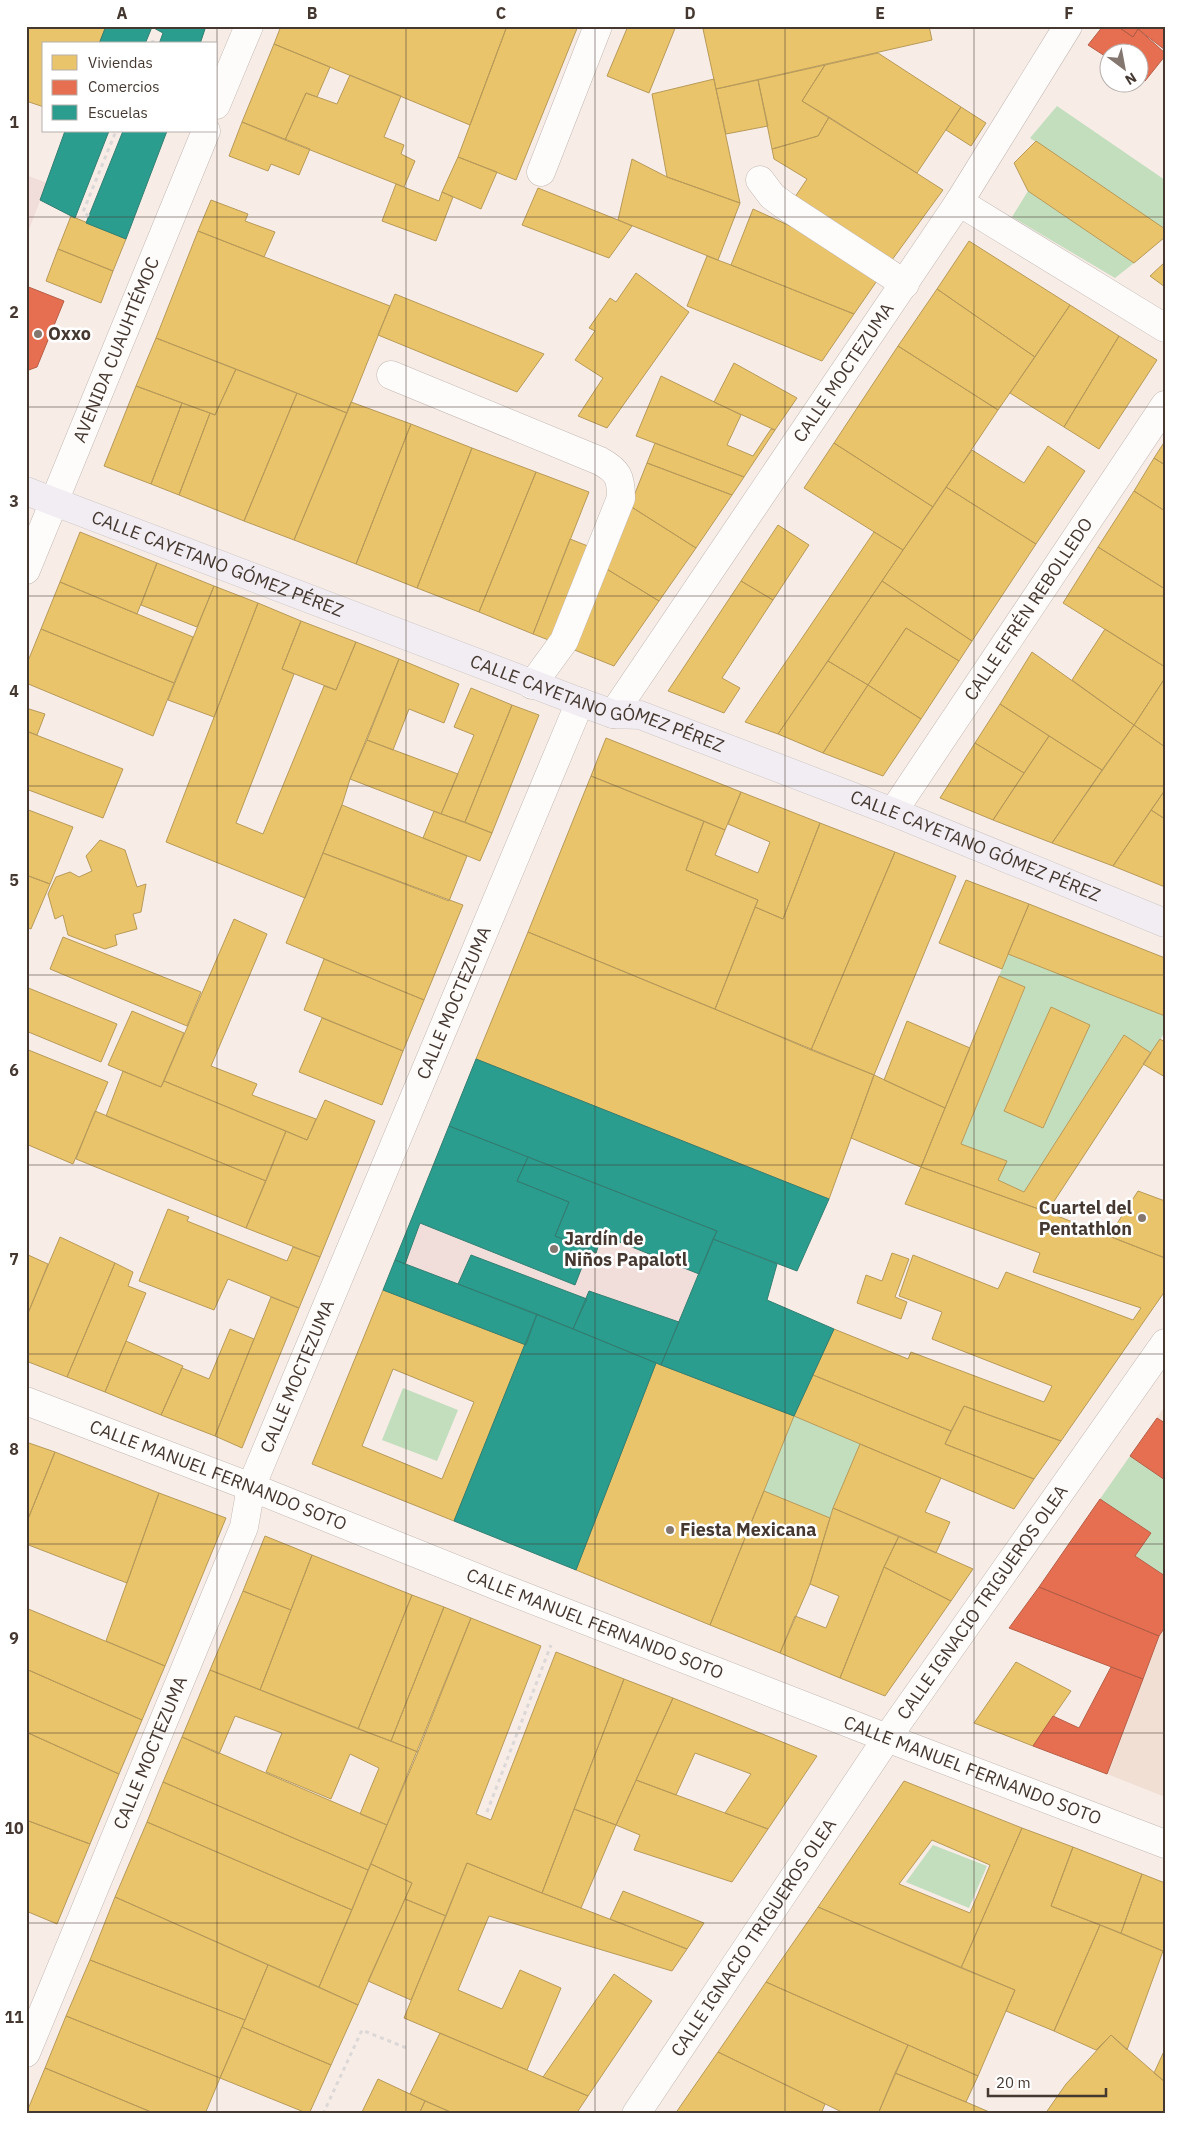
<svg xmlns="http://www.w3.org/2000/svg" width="1191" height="2140" font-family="'IBM Plex Sans',sans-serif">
<rect width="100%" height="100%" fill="#f7ece6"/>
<!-- built -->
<path fill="#f1dfd4" d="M1165,1406v391l-58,-23 52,-138 -120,-49z"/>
<!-- education -->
<path fill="#f1ddd9" d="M26,175l21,8 -21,54z
M449,1126l268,105 -38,91 -142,-8 -142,-54z"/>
<!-- green -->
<path fill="#c2debd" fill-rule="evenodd" d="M1057,106l108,74v50l-135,-92z
M1028,191l106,72 -19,15 -103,-61z
M1008,954l157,62v16l-14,21 -28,-17 -99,156 -26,-12 9,-19 -46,-17 64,-156 -26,-12zM1051,1007l39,18 -47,103 -39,-18z
M403,1388l55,22 -21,51 -55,-21z
M794,1416l66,28 -30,74 -66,-27z
M1130,1456l35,24v96l-30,-20 16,-23 -51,-34z
M933,1845l54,21 -18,42 -63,-26z"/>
<!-- homes -->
<path fill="#e9c46a" stroke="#b89a59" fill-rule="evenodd" d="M26,26h80l-7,18h-55v63l-18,-6z
M281,26h226l-37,99 -196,-81z
M507,26h71l-62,154 -58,-23z
M628,26h48l-27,67 -42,-17z
M716,26h213l3,14 -216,49 -13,-60z
M274,44l56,23 -13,30 -11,-4 -21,47 -43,-18z
M878,53l83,54 -44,66 -115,-72 23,-36z
M825,65l-23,36 27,16 -11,19 -46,13 -14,-69z
M350,75l51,21 -17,41 20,8 -3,9 14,7 -11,26 -119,-47 21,-47 31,11z
M714,79l2,10 24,114 -73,-26 -15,-83z
M758,80l10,46 -42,8 -10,-45z
M961,107l25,16 -15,23 -25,-16z
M829,117l114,73 -54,74 -96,-64 14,-21 -33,-20 -2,-10 46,-13z
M242,122l68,27 -11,26 -28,-11 -3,7 -39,-15z
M1036,141l129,88v8l-31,26 -106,-72 -14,-28z
M458,157l39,15 -16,37 -39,-17z
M632,159l35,18 73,26 -22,57 -100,-40z
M396,184l43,17 3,-9 11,5 -17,44 -54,-20z
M538,188l80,32 14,6 -23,32 -87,-33z
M211,200l37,14 -3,7 30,11 -11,25 -66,-26z
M753,209l68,31 60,35 -27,39 -123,-49z
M71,216l55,23 -13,32 -55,-22z
M198,231l192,75 -43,107 -191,-75z
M969,241l101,64 -35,52 -98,-68z
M58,249l55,22 -12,32 -55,-22z
M707,256l24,9 123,49 -32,47 -135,-55z
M1165,262v25l-15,-11z
M636,273l53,39 -82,116 -29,-12 25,-38 -28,-18 20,-29 -6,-3 21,-30 6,4z
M937,289l98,68 -37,53 -100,-64z
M395,294l149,60 -27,38 -139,-57z
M1070,305l49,31 -55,91 -54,-34z
M1119,336l38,24 -58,89 -35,-22z
M156,338l80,31 -21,46 -79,-29z
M898,346l100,64 -65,97 -99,-64z
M734,363l63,35 -22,32 -61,-28z
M236,369l61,24 -53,128 -65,-26 31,-82 5,2z
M661,376l80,39 -14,30 26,11 18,-27 4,1 -31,47 -108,-41z
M136,386l46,17 -31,81 -47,-18z
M297,393l50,20 -53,127 -50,-19z
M351,402l60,22 -55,140 -62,-24z
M182,403l28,10 -31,82 -28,-11z
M411,424l61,24 -55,140 -61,-24z
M1165,441v24l-11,-7z
M655,443l89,34 -12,18 -85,-32z
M834,443l99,64 -30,43 -99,-62z
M1048,446l37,25 -49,73 -90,-57 26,-37 52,33z
M472,448l64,24 -57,140 -62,-24z
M1154,458l11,7v46l-31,-20z
M647,463l85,32 -36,53 -66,-42z
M536,472l53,20 -56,142 -54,-22z
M946,487l90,57 -64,97 -90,-60z
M1134,491l31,20v78l-67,-42z
M630,506l66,42 -37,53 -54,-33z
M778,525l31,20 -36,55 -32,-19z
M80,532l77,31 -20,51 -77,-32z
M874,532l29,18 -21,31 -104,153 -33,-12z
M570,539l23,9 -21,101 -39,-15z
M1098,547l67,42v78l-102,-64z
M157,563l57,23 -17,41 -56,-22z
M605,568l54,33 -45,65 -42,-17z
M741,581l32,19 -51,78 18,10 -16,25 -56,-22z
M882,581l90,60 -13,20 -53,-33 -38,57 -40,-24z
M60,582l133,55 -19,46 -133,-54z
M214,586l44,17 -44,114 -46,-17z
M258,603l43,18 -19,48 12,5 -58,149 27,11 61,-148 12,4 20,-48 43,17 -49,120 -8,26 -37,93 -139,-56z
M301,621l55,21 -20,48 -54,-21z
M906,628l53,33 -38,58 -53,-34z
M41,629l133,54 -21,53 -127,-53v-17z
M1105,629l60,38v11l-31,47 -62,-45z
M1032,652l102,73 -32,45 -102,-66z
M399,659l60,25 -15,39 -35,-14 -16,41 -26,-10z
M828,661l40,24 -45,68 -45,-19z
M1165,678v69l-31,-22z
M868,685l53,34 -38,57 -60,-23z
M471,688l41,17 -47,117 -24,-8 33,-79 -20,-8z
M1000,704l49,32 -25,37 -49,-30z
M512,705l27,10 -47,118 -27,-11z
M26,708l19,6 -8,21 -11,-4z
M1134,725l31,22v43l-52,76 -61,-23z
M26,731l97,38 -20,49 -77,-29z
M1049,736l53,34 -50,73 -59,-23z
M606,738l135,54 -16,38 -134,-54z
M367,740l91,34 -17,40 -91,-35z
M975,743l49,30 -31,47 -53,-22z
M591,776l113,45 -18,49 72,30 -43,109 -187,-77z
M1165,790v29l-14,-9z
M741,792l79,31 -37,96 -28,-12 3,-7 -72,-30 18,-49 21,9 -10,25 43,18 12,-31 -42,-18z
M342,805l125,51 -18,45 -126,-48z
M26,809l47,18 -23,57 -24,-9z
M1151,810l14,9v68l-52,-21z
M434,811l58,22 -12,28 -57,-23z
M820,823l75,29 -84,198 -96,-41 40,-102 28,12z
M100,840l25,10 12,37 9,-3 -5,28 -8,2 4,15 -22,6 2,10 -12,4 -37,-14 -5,-20 -8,4 -7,-25 8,-17 14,-5 9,5 13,-6 -6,-15z
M895,852l61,24 -82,199 -63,-25z
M323,853l140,52 -39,95 -138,-57z
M26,875l24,9 -19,45 -5,-2z
M966,880l63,24 -27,65 -63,-26z
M1029,904l136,54v58l-157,-62z
M234,919l33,15 -56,132 46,18 -5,11 64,24 -9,21 -143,-59z
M528,932l346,143 -45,124 -353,-140z
M63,937l138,55 -14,34 -137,-57z
M324,959l100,41 -21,51 -99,-41z
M999,976l26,11 -64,157 46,17 -9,19 26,12 100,-157 27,18 -104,159 -126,-45z
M26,987l91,37 -16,38 -75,-31z
M1051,1007l39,18 -47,103 -39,-17z
M132,1011l52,22 -23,54 -53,-22z
M322,1018l81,33 -21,54 -83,-33z
M907,1021l63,27 -25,60 -61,-28z
M1160,1039l5,3v35l-22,-13z
M26,1049l82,33 -35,82 -47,-20z
M123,1071l38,16 3,-6 122,50 -20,50 -160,-65z
M874,1075l71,33 -24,59 -70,-29z
M325,1100l50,21 -55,136 -74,-29 40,-97 21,9z
M95,1111l171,70 -20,47 -170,-69z
M921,1167l126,45 118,46v33l-104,150 -97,-35 -13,25 -138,-56 21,-46 74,30 3,-7 133,50 8,-16 -120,-47 10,-27 -43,-16 14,-41 85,34 8,-17 127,48 8,-12 -108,-36 7,-19 -135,-49z
M1138,1191l27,10v57l-56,-22z
M168,1209l21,8 -2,4 100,40 6,-14 27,10 -21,51 -71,-29 -14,31 -75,-29z
M60,1237l55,26 -48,114 -41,-16v-43z
M892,1253l17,6 -14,38 12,5 -6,17 -44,-16 9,-28 16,6z
M26,1254l22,10 -22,54z
M115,1263l18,9 -5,14 18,7 -41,99 -38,-15z
M383,1290l143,55 -72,176 -142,-57zM393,1369l81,33 -32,77 -80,-33z
M271,1297l28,11 -57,140 -27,-12z
M230,1329l24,10 -39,97 -54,-21 21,-47 27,11z
M126,1341l57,25 -22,49 -56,-23z
M656,1363l138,53 -84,209 -134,-55z
M813,1375l138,56 -6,13 89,35 -20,30 -220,-93z
M964,1406l97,35 -27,38 -89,-35z
M26,1442l29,10 -29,72z
M860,1444l81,34 -16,34 25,10 -14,31 -103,-45z
M55,1452l104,41 -32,90 -101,-39v-20z
M764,1491l66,27 -20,66 -30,69 -70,-28z
M159,1493l67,25 -61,148 -59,-25z
M833,1508l66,28 -15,31 -44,111 -60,-25 15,-37 31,12 13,-32 -29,-12z
M265,1536l47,19 -21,55 -48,-19z
M899,1536l74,33 -22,32 -67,-34z
M312,1555l100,40 -54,134 -98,-39z
M884,1567l67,34 -66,95 -45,-18z
M243,1591l48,19 -31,80 -50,-20z
M412,1595l32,12 -53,134 -33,-12z
M444,1607l27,11 -53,134 -27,-11z
M26,1608l139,58 -23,54 -116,-51z
M471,1618l70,28 -65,168 15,6 65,-168 68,27 -82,214 -75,-30 -21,53 -41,-17 7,-16 -41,-19z
M1016,1662l55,29 -38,55 -59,-23z
M26,1669l116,51 -23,54 -93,-42z
M210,1670l208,82 -31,73 -27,-11 19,-46 -29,-14 -19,45 -65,-27 16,-39 -47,-17 -16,38 -37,-17z
M624,1679l49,19 -57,127 -42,-16z
M673,1698l144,58 -49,73 -43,-16 26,-39 -56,-21 -19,42 -40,-15z
M26,1732l93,42 -29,70 -64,-24z
M182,1737l205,88 -19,45 -205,-88z
M636,1780l89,33 43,16 -36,53 -98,-32 6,-15 -24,-10z
M904,1781l118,47 -61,140 -143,-61zM932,1840l58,25 -20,48 -71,-29z
M163,1782l205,88 -16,40 -205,-88z
M574,1809l42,16 -35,83 -39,-15z
M26,1820l64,24 -33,80 -31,-13z
M147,1822l205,88 -33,77 -204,-90z
M1022,1828l51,19 -22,59 49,19 -46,106 -48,-20 9,-21 -54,-22z
M1073,1847l69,27 -21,59 -70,-27z
M467,1863l75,30 145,56 -15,22 -183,-55 -31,74 44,19 18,-39 41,18 -34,82 -123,-52z
M371,1864l41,19 -54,122 -39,-18z
M1142,1874l23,9v69l-44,-19z
M623,1891l81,32 -17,26 -77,-30z
M115,1897l153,68 -23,55 -155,-60z
M405,1899l41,17 -35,84 -43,-19z
M818,1907l197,83 -37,86 -212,-94z
M1100,1925l63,26 -36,99 -16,-15 -15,15 -42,-19z
M90,1960l155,60 -25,58 -154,-62z
M268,1965l90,40 -27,60 -89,-38z
M614,1974l38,27 -64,95 -45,-19z
M766,1982l142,63 -30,69h-32l-128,-62z
M66,2016l154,62 -15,36h-49l-111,-46z
M242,2027l89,38 -22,49 -89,-36z
M440,2033l87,37 61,26 -12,18h-121l-45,-20z
M1111,2035l54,47v32h-120l21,-30z
M908,2045l70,31 -12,26 -71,-29z
M1165,2049v33l-11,-9z
M718,2052l107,52 -4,10h-146z
M45,2068l111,46h-130z
M895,2073l71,29 28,12h-116z
M378,2079l47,22 -6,13h-58z
M425,2101l30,13h-36z"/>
<!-- shops -->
<path fill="#e76f51" stroke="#b65e47" d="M1103,26h14l16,11 5,-8 27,24v3l-20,25 -7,-5v-24h-30v6l-20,-13z
M1117,26h48v24l-27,-21 -5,8z
M26,286l38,15 -27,66 -11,4z
M1157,1418l8,5v57l-35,-24z
M1100,1499l51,34 -16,23 30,20v51l-6,9 -120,-49z
M1039,1587l120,49 -16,43 -134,-51z
M1111,1667l32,12 -36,95 -74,-28 20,-30 26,12z"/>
<!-- schools -->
<path fill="#2a9d8f" stroke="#327f72" d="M106,26h100l-6,18h-41l4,-11 -11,-6 -7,17h-46z
M65,131h44l-34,87 -35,-18z
M123,131h44l-41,108 -40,-16z
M476,1059l353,140 -32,72 -84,-32 4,-8 -268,-105z
M449,1126l79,31 -11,24 52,21 -14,34 34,13 -14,36 -155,-62 -15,41 -10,-4z
M528,1157l189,74 -18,43 -97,-39 -6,18 -41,-17 14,-34 -52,-21z
M713,1239l64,25 -10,36 67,29 -40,87 -133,-51z
M471,1255l116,44 -14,30 -115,-45z
M395,1260l142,54 -11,31 -143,-55z
M589,1291l90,31 -18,43 -88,-36z
M537,1314l119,49 -80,207 -122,-49z"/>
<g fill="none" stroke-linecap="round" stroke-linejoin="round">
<defs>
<g id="minor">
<path d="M216,105l33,-79"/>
<path d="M541,172l57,-146"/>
<path d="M760,180l12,16 12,9 121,79"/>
<path d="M959,202l206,126"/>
<path d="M391,375l209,86c18,10 21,16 21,37l-57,143 -32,44"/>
<path id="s1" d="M26,570l180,-439"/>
<path id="s2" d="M613,714l346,-512 109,-176"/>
<path id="s3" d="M893,812l272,-407"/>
<path id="s4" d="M26,1401l225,86 254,102 382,149 278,106"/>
<path id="s5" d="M26,2053l218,-526 7,-40 329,-785"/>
<path id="s6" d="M636,2114l251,-376 278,-395"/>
</g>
<g id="major">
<path id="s7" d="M26,491l554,211 33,12 27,1 253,97 272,111"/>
</g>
</defs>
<!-- minor casing -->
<use href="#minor" stroke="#c3b8b2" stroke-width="29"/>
<!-- major casing -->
<use href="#major" stroke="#cfc8c5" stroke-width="29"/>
<!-- path -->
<path stroke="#dcd8d7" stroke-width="3" stroke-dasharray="4 4" stroke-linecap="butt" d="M152,44l2,-7
M89,216l-6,-4 33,-81
M487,1812l64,-167
M323,2114l39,-84 47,19"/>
<!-- minor -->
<use href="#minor" stroke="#fefcfb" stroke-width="28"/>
<!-- major -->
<use href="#major" stroke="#f1edf2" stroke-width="28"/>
</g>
<!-- grid -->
<path fill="none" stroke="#453830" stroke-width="1" stroke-opacity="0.55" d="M217,26v2088M406,26v2088M595,26v2088M785,26v2088M974,26v2088M26,217h1139M26,407h1139M26,596h1139M26,786h1139M26,975h1139M26,1165h1139M26,1354h1139M26,1544h1139M26,1733h1139M26,1923h1139"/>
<!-- markers -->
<g fill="#837770" stroke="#fff" stroke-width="2">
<circle cx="38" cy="334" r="5"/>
<circle cx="1142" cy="1218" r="5"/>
<circle cx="554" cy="1249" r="5"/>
<circle cx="670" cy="1530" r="5"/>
</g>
<g text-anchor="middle" stroke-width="5" stroke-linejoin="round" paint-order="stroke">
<!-- poi labels -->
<g font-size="18" font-weight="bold" fill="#453830" stroke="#fff" text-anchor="start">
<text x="48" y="340">Oxxo</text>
<text x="1132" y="1214" text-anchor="end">Cuartel del<tspan x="1132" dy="21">Pentathlon</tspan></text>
<text x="564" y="1245">Jardín de<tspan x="564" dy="21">Niños Papalotl</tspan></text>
<text x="680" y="1536">Fiesta Mexicana</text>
</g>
<!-- street labels -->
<g font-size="18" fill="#453830" stroke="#fff">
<text dy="6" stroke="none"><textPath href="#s1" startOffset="238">AVENIDA CUAUHTÉMOC</textPath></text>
<text dy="6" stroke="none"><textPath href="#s2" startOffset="412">CALLE MOCTEZUMA</textPath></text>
<text dy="6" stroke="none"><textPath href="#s7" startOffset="205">CALLE CAYETANO GÓMEZ PÉREZ</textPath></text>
<text dy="6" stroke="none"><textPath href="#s3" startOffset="244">CALLE EFRÉN REBOLLEDO</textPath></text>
<text dy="6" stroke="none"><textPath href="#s7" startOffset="610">CALLE CAYETANO GÓMEZ PÉREZ</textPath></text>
<text dy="6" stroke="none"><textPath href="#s7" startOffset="1015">CALLE CAYETANO GÓMEZ PÉREZ</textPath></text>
<text dy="6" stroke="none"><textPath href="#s5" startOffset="1135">CALLE MOCTEZUMA</textPath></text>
<text dy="6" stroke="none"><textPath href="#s5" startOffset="730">CALLE MOCTEZUMA</textPath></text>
<text dy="6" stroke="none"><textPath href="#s4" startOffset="206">CALLE MANUEL FERNANDO SOTO</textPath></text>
<text dy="6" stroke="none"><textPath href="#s6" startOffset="618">CALLE IGNACIO TRIGUEROS OLEA</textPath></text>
<text dy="6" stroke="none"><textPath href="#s4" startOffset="611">CALLE MANUEL FERNANDO SOTO</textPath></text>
<text dy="6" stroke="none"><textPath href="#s5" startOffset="325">CALLE MOCTEZUMA</textPath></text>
<text dy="6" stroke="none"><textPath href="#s4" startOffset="1016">CALLE MANUEL FERNANDO SOTO</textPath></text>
<text dy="6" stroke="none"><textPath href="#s6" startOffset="212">CALLE IGNACIO TRIGUEROS OLEA</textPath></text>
</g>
</g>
<!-- border -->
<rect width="1191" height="2140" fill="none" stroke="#ffffff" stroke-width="55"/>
<!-- legend -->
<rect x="42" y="42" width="175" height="90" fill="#ffffff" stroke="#b5afac"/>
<rect x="52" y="55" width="25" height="15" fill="#e9c46a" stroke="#b5afac"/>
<text x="88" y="68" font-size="15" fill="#453830">Viviendas</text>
<rect x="52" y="80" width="25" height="15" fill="#e76f51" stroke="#b5afac"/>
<text x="88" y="92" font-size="15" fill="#453830">Comercios</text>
<rect x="52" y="105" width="25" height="15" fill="#2a9d8f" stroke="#b5afac"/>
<text x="88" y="118" font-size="15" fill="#453830">Escuelas</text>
<!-- north arrow -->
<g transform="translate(1124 68) rotate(148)"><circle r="24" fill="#ffffff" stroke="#b5afac"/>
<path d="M0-4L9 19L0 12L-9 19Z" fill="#837770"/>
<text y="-8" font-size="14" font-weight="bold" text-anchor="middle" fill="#453830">N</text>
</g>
<!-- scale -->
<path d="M988 2088v8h118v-8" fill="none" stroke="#453830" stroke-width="2.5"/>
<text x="996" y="2088" font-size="15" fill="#453830" stroke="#ffffff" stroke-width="4" paint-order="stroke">20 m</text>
<rect x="28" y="28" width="1136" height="2084" fill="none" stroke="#453830" stroke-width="2"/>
<g font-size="16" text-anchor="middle" font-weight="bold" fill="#453830">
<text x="122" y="19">A</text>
<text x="312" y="19">B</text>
<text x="501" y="19">C</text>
<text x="690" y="19">D</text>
<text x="880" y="19">E</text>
<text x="1069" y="19">F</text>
<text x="14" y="128">1</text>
<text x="14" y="318">2</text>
<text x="14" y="507">3</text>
<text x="14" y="697">4</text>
<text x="14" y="886">5</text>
<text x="14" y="1076">6</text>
<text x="14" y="1265">7</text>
<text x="14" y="1455">8</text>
<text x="14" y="1644">9</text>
<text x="14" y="1834">10</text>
<text x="14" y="2023">11</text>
</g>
</svg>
